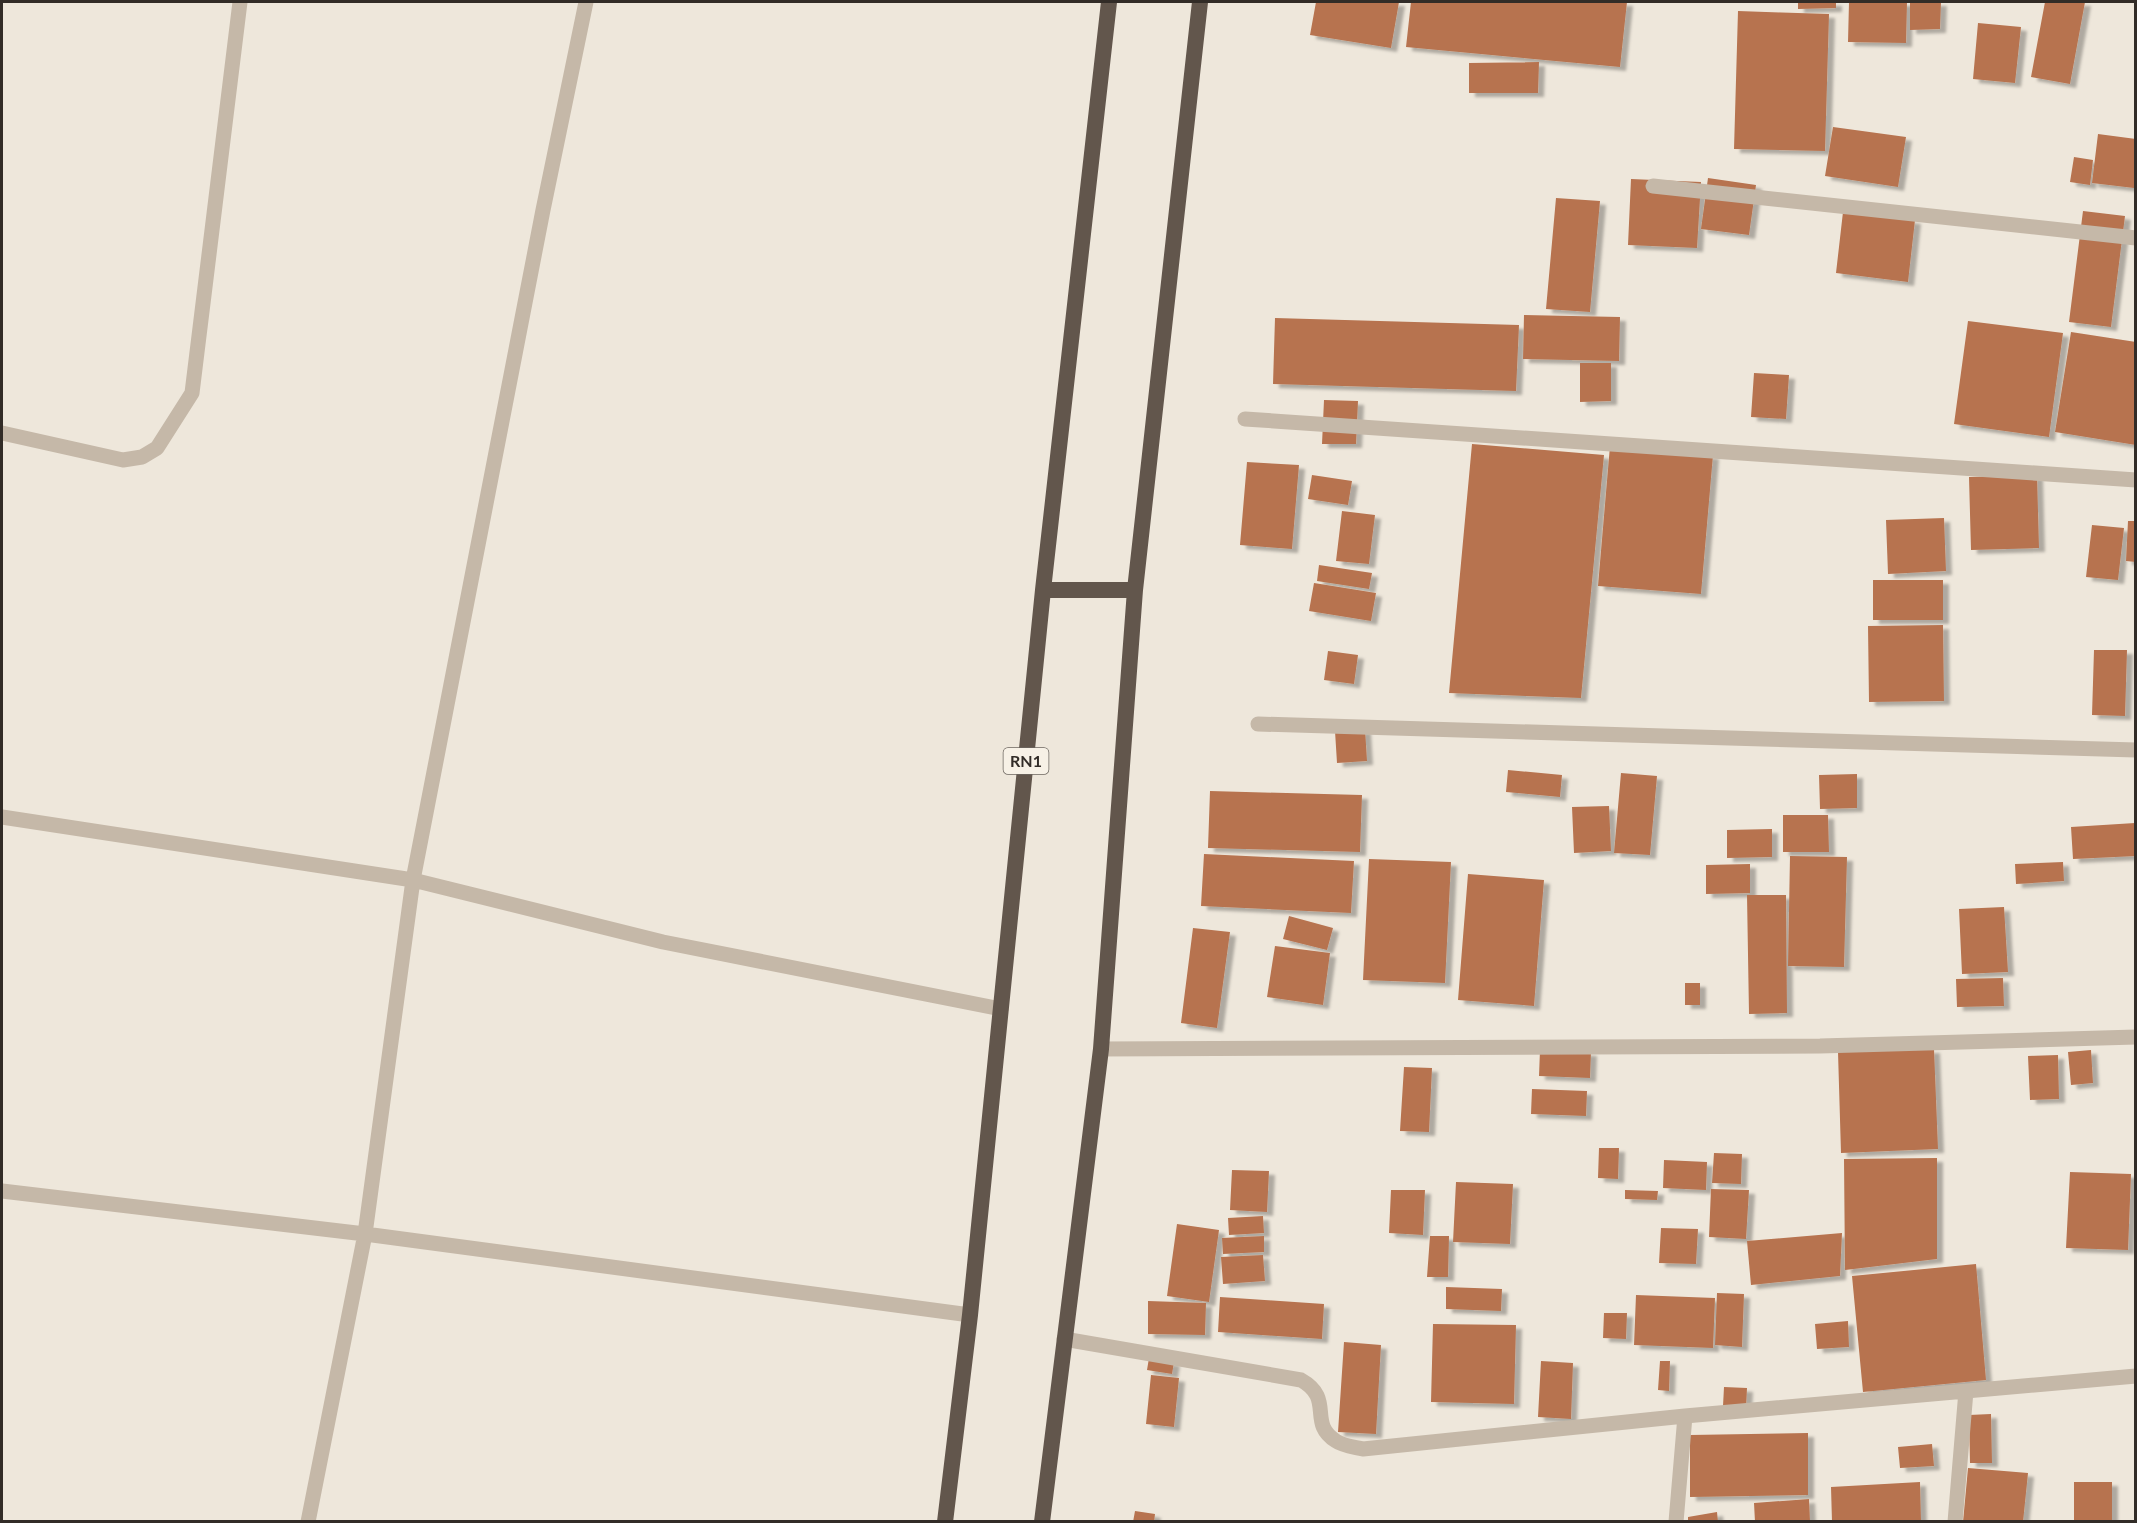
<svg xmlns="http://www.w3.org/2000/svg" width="2137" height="1523" font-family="Lato,sans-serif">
<defs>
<filter id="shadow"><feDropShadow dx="6" dy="4" stdDeviation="1.5" flood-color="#0004"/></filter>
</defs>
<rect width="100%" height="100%" fill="#eee7db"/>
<!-- building -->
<path fill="#b7734f" filter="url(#shadow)" d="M1316,2h83l-8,46 -81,-13z
M1411,2h216l-7,65 -214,-20z
M1798,2h38v6l-38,1z
M1849,2h58l-1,41 -58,-1z
M1910,2h31l-1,27 -30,1z
M2045,2h40l-15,82 -39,-7z
M1738,11l91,3 -4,137 -91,-2z
M1978,23l43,4 -6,56 -42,-4z
M1539,62l-1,31h-69v-30z
M1833,127l73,10 -8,50 -73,-11z
M2098,134l38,5 -2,49 -42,-5z
M2074,157l19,3 -3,25 -20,-3z
M1708,178l48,7 -7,50 -48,-6z
M1631,179l70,3 -4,66 -69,-3z
M1556,198l44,3 -10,111 -44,-3z
M2083,211l42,5 -14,111 -42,-5z
M1843,212l72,8 -7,62 -72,-9z
M1524,315l96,2 -1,44 -96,-2z
M1275,318l244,7 -3,66 -243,-7z
M1968,321l95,12 -14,104 -95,-13z
M2071,332l65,10v103l-81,-13z
M1580,363h31v38l-31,1z
M1754,373l35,2 -3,44 -35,-2z
M1324,400l34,1 -2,43h-34z
M1472,444l132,11 -23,243 -132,-5z
M1610,446l103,9 -12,139 -103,-8z
M1247,462l52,3 -7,84 -52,-4z
M1312,475l40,6 -4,24 -40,-6z
M2037,475l2,73 -68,2 -2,-73z
M1342,511l33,4 -6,49 -33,-3z
M1944,518l2,53 -58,3 -2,-54z
M2128,521h8v41l-10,-1z
M2092,525l32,3 -6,52 -32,-3z
M1319,565l53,8 -3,16 -52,-8z
M1873,580h70v40h-70z
M1314,583l62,10 -5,28 -62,-10z
M1943,625l1,76 -75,1 -1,-76z
M2094,650h33l-2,66 -33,-1z
M1328,651l30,4 -4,29 -30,-4z
M1365,729l2,32 -30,2 -2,-32z
M1508,770l54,5 -2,22 -54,-5z
M1621,773l36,3 -7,79 -36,-2z
M1857,774v34l-37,1 -1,-34z
M1210,791l152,4 -2,57 -152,-4z
M1609,806l2,45 -37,2 -2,-46z
M1783,815h45l1,37h-46z
M2135,823l1,33 -63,3 -2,-32z
M1772,829v28l-45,1v-28z
M1204,854l150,7 -3,52 -150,-7z
M1790,856l57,1 -3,110 -56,-1z
M1369,859l82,3 -6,121 -82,-3z
M2063,862l1,19 -48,3 -1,-20z
M1750,864v29l-44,1v-29z
M1468,874l76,6 -10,126 -76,-6z
M1747,895h39l1,118 -38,1z
M2004,907l4,65 -46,2 -3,-65z
M1289,916l44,12 -6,22 -44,-11z
M1193,928l37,4 -13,96 -36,-5z
M1275,946l55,7 -7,52 -56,-8z
M2003,978l1,28 -47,1 -1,-28z
M1685,983h15v22h-15z
M1934,1049l4,100 -97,4 -3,-101z
M1540,1050l51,2 -1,26 -51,-2z
M2091,1050l2,33 -22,2 -3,-33z
M2058,1055l1,44 -29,1 -2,-44z
M1404,1067l28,1 -3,64 -29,-1z
M1532,1089l55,2 -1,25 -55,-2z
M1599,1148h20l-1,31 -20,-1z
M1714,1153l28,1 -1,30 -29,-1z
M1937,1158v101l-92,11 -1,-111z
M1664,1160l43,2 -1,28 -43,-2z
M1232,1170l37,1 -2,41 -37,-2z
M2070,1172l61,2 -3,76 -62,-2z
M1456,1182l57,2 -3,60 -57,-2z
M1711,1189l38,1 -3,49 -37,-2z
M1391,1190h34l-2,45 -34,-2z
M1625,1190l33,1 -1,9 -32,-1z
M1263,1216l1,17 -35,2 -1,-17z
M1177,1224l42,6 -10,72 -42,-6z
M1661,1228l37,1 -2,35 -37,-1z
M1842,1233l-2,43 -89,9 -4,-44z
M1264,1236v16l-41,2 -1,-16z
M1430,1236h19l-1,41h-21z
M1263,1255l2,26 -42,3 -2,-27z
M1976,1264l10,116 -123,12 -11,-116z
M1446,1287l56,2 -1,22 -55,-2z
M1717,1293l27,1 -2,53 -27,-2z
M1636,1295l79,3 -2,50 -79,-3z
M1220,1297l104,7 -2,35 -104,-7z
M1148,1301l58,2 -1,32 -57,-1z
M1604,1313h23l-1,26 -23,-1z
M1848,1321l1,26 -32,2 -2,-25z
M1433,1324l83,1 -2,79 -83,-2z
M1344,1342l37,3 -5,89 -38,-2z
M1149,1358l25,4 -2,12 -25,-4z
M1541,1361l32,2 -2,56 -33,-2z
M1660,1361h10l-1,30 -11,-1z
M1151,1375l28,3 -5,49 -28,-3z
M1724,1387l23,1 -1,19 -23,-1z
M1991,1414l1,49h-22l-1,-48z
M1808,1433v62l-118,2v-62z
M1932,1444l2,22 -34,2 -2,-21z
M1968,1468l60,5 -5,49h-60z
M1920,1482l1,40h-89l-1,-35z
M2074,1482h38v40h-38z
M1809,1499l1,23h-55l-1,-19z
M1135,1511l20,3 -1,8h-21z
M1717,1512l1,10h-30v-5z"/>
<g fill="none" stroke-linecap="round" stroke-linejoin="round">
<!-- minor -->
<path stroke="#c5b8a8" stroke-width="15" d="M1653,186l483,52
M1245,419l891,61
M2,433l121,27 19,-3 15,-9 35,-55 48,-391
M1258,724l878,26
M2,817l411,63 250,62 338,67
M1101,1049l719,-3 316,-9
M2,1191l363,43 605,81
M1064,1339l237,41c34,19 6,43 35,61 7,5 19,6 27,8l322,-33 451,-40
M308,1522l57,-288 48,-354 130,-670 43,-208
M1676,1522l9,-106
M1955,1522l11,-131"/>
<!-- trunk -->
<path stroke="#62564c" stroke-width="16" d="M1043,590h92
M945,1522l25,-207 73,-725 66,-588
M1042,1522l59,-473 34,-459 65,-588"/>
</g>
<g text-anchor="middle" stroke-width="5" stroke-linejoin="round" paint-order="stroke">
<!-- shield labels -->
<rect fill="#f7f1e6" stroke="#6d6760" stroke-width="1.5" x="1003.5" y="748" width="45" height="26" rx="4.5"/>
<g font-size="16" font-weight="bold" fill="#322c27">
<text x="1026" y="767">RN1</text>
</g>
</g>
<!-- border -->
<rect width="2137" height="1523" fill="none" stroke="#322c27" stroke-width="6"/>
</svg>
